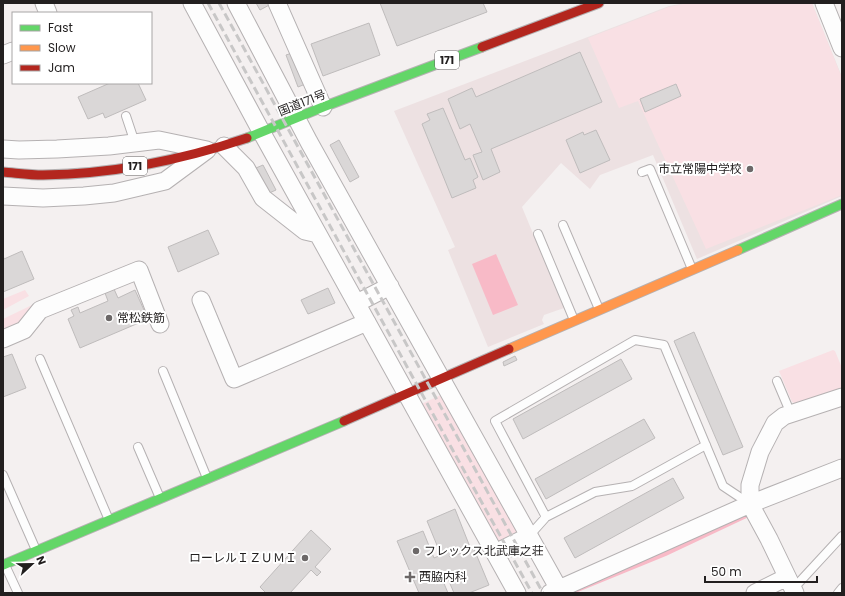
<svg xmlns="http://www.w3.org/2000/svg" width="845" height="596" font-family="Poppins,'Noto Sans JP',sans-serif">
<rect width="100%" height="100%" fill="#f4f0f0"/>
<!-- built -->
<path fill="#ede1e2" d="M685,3h127l30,74v119l-145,63 -44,-104 -53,20 -10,14 -29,-26 -39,44 42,101 -20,7 -2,5 2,4 -56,23 -40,-97 7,-3 -61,-136 275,-105z"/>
<!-- green -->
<path fill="#f9e0e4" d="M688,3h124l30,75v117l-136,54 -68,-148 -19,7 -31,-70 81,-31z
M25,290l4,6 -26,14v-11z
M32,305l2,5 -13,15 -18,7v-13z
M833,350l2,1 7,17v24l-42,13 -8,-3 -13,-31z
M447,392l76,138 -28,16 -78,-140z"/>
<!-- water -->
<path fill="#f8bac7" d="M496,254l22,51 -25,10 -21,-51z"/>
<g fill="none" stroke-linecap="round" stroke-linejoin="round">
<!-- stream -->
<path stroke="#f8bac7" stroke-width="4.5" d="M577,590l88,-36 87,-41"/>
</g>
<!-- building -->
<path fill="#dad7d7" stroke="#bfbcbc" d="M256,3h17l-13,7z
M380,3h103l4,9 -90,34z
M369,23l11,32 -57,21 -12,-32z
M295,52l13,31 -10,4 -12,-32z
M580,52l22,50 -111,47 9,23 -17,8 -10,-25 9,-3 -12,-28 -10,5 -12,-30 24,-11 4,9z
M110,83h28l8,17 -41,18 -2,-5 -15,6 -10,-22z
M676,84l5,12 -36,16 -5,-13z
M443,108l22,52 5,-2 8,19 -5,3 3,8 -24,10 -30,-74 8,-4 -3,-6z
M596,130l14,30 -30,13 -14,-33 17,-8 1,3z
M339,140l20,37 -9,5 -20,-37z
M263,165l13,25 -9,4 -11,-26z
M208,230l11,24 -41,18 -10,-25z
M22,251l12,28 -31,13v-37l1,4z
M328,288l7,15 -27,11 -7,-14z
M114,289l4,9 17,-8 13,29 -68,29 -12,-29 6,-3 -3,-6 7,-3 2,6 28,-12 -3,-8z
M694,332l49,115 -20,8 -49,-114z
M12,354l14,34 -23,9v-40z
M515,356l2,4 -13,6 -1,-4z
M621,359l11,20 -109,60 -10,-20z
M644,419l11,19 -109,61 -11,-20z
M673,478l11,20 -109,60 -11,-20z
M455,509l15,38 -21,8 1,2 24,-8 15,36 -20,8h-15l-9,-21 -5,2 8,19h-29l-22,-52 26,-10 11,27 7,-3 -14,-34z
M311,530l20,19 -16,18 6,5 -4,4 -6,-6 -21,23h-24l-6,-6z"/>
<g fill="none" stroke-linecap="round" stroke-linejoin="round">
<defs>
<path id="lane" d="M126,116l9,27
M642,172l8,-3 42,100
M563,225l36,84
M538,234l36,86
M40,359l69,161
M163,371l44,107
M777,381l14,33
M138,447l22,51
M3,475l33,75
M546,517l-51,-96 140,-81 29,5 59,141 27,18
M529,536l17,-19 49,-25 37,-6 74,-41
M5,565l13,28
M793,589l49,-53
M838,593l4,-5"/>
<path id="street" d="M44,3l4,10
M192,3l70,130 255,460
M236,3l73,139 252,451
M277,3l46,104
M824,3l18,45
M3,55l10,-4
M224,146l22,22 17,30 42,33 13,3
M3,149l16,1 38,-1 52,-3 50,-6 48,10 -42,31 -51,12 -30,3 -41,2 -40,-2
M201,300l33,79 133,-57
M357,303l33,-17
M3,339l21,-9 16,-20 99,-40 21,54
M495,553l34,-17
M550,593l200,-89 92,-36
M755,593l32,-16
M795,593l-26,-54 -19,-35v-19l10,-33 15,-29 9,-7 58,-19"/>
<path id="fast" d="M247,138l76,-31 159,-60
M738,250l104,-46
M3,565l341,-144"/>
<path id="slow" d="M509,349l229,-99"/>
<path id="jam" d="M482,47l117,-44
M3,172c13,1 27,3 40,3 69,-1 139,-15 204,-37
M344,421l165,-72"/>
</defs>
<!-- lane casing -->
<use href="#lane" stroke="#b5b1b2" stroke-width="10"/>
<!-- street casing -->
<use href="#street" stroke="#b5b1b2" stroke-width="19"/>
<!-- fast casing -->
<use href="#fast" stroke="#b5b1b2" stroke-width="11"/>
<!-- slow casing -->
<use href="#slow" stroke="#b5b1b2" stroke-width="11"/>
<!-- jam casing -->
<use href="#jam" stroke="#b5b1b2" stroke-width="11"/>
<!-- lane -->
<use href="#lane" stroke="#fdfdfd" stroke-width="8"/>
<!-- street -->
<use href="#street" stroke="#fdfdfd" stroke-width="17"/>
<!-- fast -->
<use href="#fast" stroke="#63d668" stroke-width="9"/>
<!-- slow -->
<use href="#slow" stroke="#ff974d" stroke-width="9"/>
<!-- jam -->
<use href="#jam" stroke="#b3261e" stroke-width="9"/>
<!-- rail -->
<path stroke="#c8c7c7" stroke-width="3" stroke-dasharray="8 4" stroke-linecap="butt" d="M208,3l243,444 81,146
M219,3l324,590"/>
</g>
<!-- markers -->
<g fill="#6c6868" stroke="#fff" stroke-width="1.5">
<circle cx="750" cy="169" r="4"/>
<circle cx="109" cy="318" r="4"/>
<circle cx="416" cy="551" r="4"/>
<circle cx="305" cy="558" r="4"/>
<path d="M408 571h4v4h4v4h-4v4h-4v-4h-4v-4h4z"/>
</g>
<g text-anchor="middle" stroke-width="4" stroke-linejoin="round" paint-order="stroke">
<!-- shield labels -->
<g fill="#fff" stroke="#646262" stroke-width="1">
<rect x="435" y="51" width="24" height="18" rx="3"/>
<rect x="123" y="157" width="24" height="18" rx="3"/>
</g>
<g font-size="11" font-weight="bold" fill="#221f1f">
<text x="447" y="64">171</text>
<text x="135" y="170">171</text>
</g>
<!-- street labels -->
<g font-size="12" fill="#221f1f" stroke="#fff">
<text transform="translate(302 103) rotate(-22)" y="4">国道171号</text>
</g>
<!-- poi labels -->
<g font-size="12" fill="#221f1f" stroke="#fff" text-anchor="start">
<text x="742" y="173" text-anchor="end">市立常陽中学校</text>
<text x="117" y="322">常松鉄筋</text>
<text x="424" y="555">フレックス北武庫之荘</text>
<text x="297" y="562" text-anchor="end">ローレルＩＺＵＭＩ</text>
<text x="419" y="581">西脇内科</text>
</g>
</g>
<!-- border -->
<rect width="845" height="596" fill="none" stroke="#221f1f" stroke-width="8"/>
<!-- legend -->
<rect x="12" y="12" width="140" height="72" fill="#ffffff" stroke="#a7a5a5"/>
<rect x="20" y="25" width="20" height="6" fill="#63d668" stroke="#a7a5a5"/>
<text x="48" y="32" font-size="12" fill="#221f1f">Fast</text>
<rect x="20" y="45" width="20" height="6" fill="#ff974d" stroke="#a7a5a5"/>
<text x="48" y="52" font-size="12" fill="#221f1f">Slow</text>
<rect x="20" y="65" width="20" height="6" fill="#b3261e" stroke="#a7a5a5"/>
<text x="48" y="72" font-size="12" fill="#221f1f">Jam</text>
<!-- north arrow -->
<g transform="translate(32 564) rotate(68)" stroke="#ffffff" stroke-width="3" paint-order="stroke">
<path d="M0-3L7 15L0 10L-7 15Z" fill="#221f1f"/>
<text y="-6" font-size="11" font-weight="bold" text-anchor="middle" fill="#221f1f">N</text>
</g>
<!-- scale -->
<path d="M705 576v6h112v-6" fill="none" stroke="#221f1f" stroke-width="2"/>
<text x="711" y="576" font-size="12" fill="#221f1f" stroke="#ffffff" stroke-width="3" paint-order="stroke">50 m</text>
</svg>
